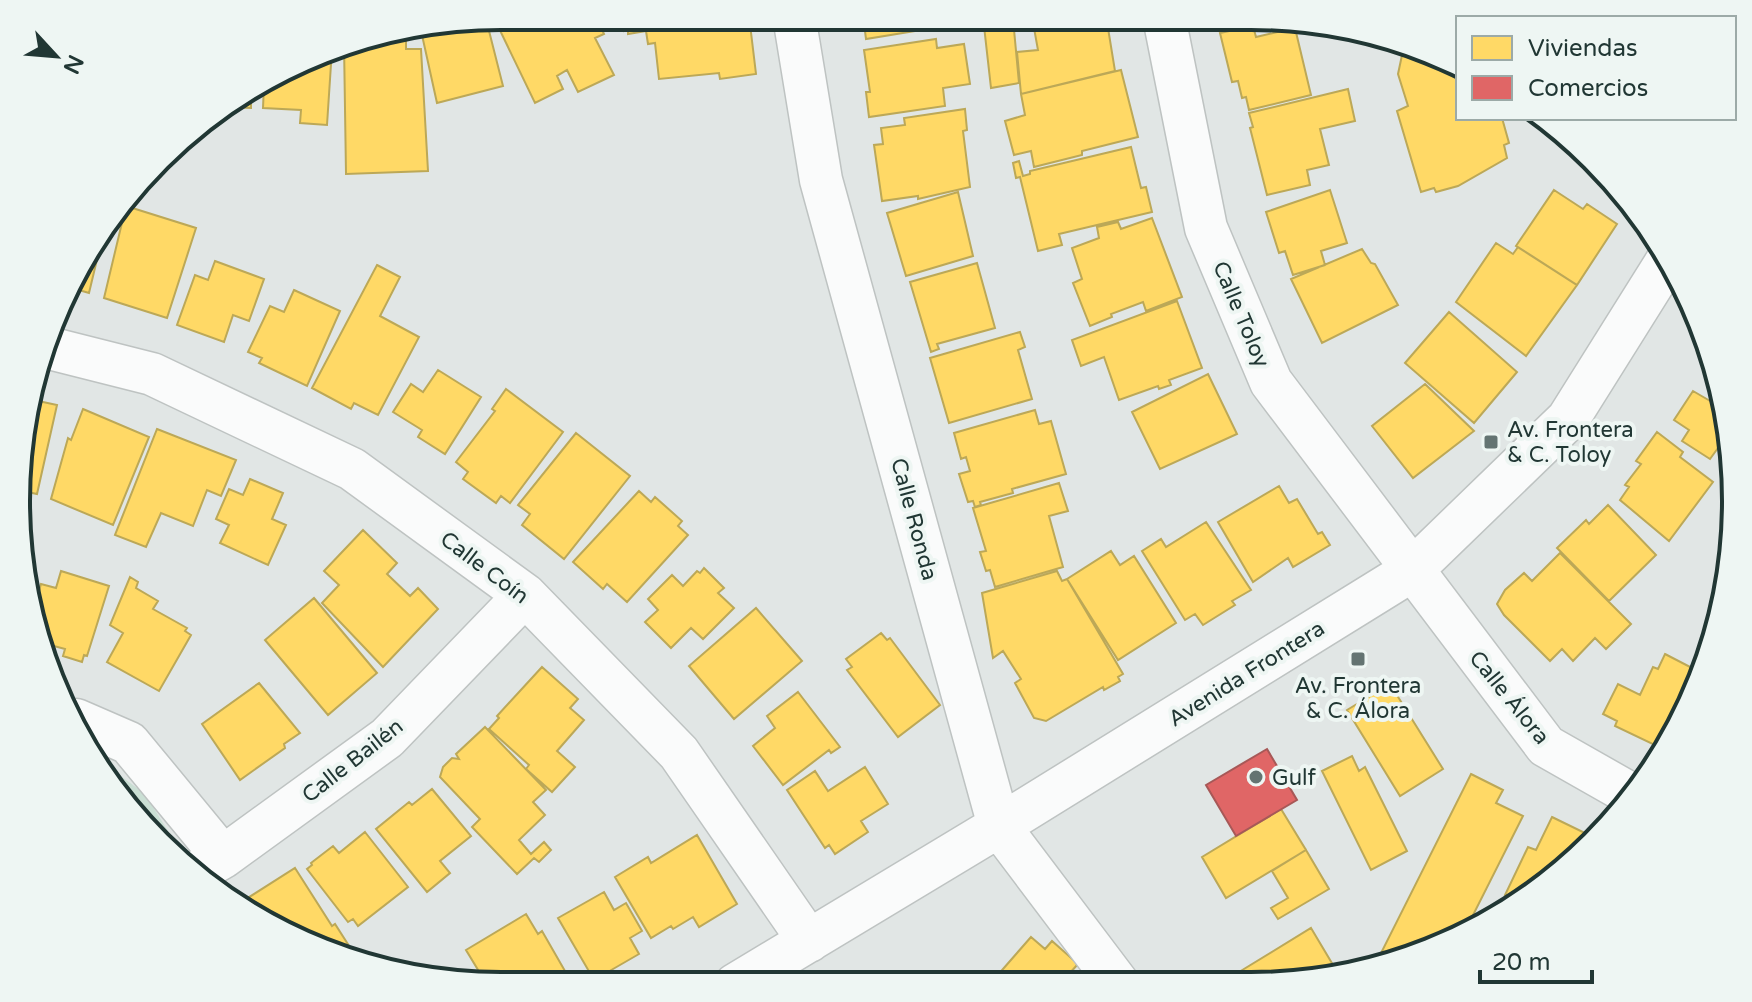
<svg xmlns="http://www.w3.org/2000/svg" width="1752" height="1002" font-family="'Varela Round',sans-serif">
<rect width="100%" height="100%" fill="#e1e6e5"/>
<!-- green -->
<path fill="#cadfd4" d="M95,757l50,37 34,55 -4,3 -58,-55z"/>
<!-- homes -->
<path fill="#ffd966" stroke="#bca857" stroke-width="2" d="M505,16h91l8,18 -9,4 19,37 -36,17 -11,-22 -10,6 6,13 -28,14 -40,-83z
M622,16h127l7,58 -36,5 -1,-6 -60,6 -4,-36 -7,1 -2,-13 -18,3v-4l-4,1z
M863,16l100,1 1,6 -98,16z
M983,17l30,2 6,64 -28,5z
M1032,17h71l1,11h4l7,43 -94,23 -4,-42 21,-2z
M486,19l17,67 -66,17 -15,-68z
M1253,26l3,11 39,-9 16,67 -62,15 -3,-13 -4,1 -4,-17 -6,1 -12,-49z
M401,32l5,4v13h15l7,122 -82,3 -2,-131z
M936,39l1,9 27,-4 6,40 -27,4 2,18 -76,11 -3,-25h4l-6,-42z
M1405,41l53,26v51h44l7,25 -5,2 3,13 -49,28 -22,6 -2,-4 -13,4 -24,-81 11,-5 -10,-32z
M332,49l-5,76 -27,-2 1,-13 -38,-2 1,-23z
M1121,70l17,67 -56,14v4l-48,12 -3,-16 -17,4 -9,-34 20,-6 -4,-21z
M1348,89l7,32 -35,8 9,36 -22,5 3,15 -43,10 -17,-67 3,-1 -4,-14z
M251,92v16l-28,-1z
M965,109l2,21 -4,1 7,56 -52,12v-3l-36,5 -8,-56 9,-1 -2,-16 24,-3 -1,-7z
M1131,147l10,41 5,-1 6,25 -93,22 3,11 -24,6 -18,-74 -4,1 -3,-15 6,-2 4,15 7,-2v-3z
M1330,190l17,53 -26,8 4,14 -32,10 -8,-24 -6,2 -13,-41z
M1554,190l29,19 4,-5 30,20 -40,61 -61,-39z
M958,192l15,64 -67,20 -19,-63z
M126,206l70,22 -29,90 -63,-20z
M1152,218l30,79 -36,14 -3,-9 -32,12 1,3 -22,9 -17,-43 9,-4 -10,-31 27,-10 -2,-11 21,-5 3,7z
M103,225l2,1 -16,67 -17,-5 26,-57z
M1496,243l17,11 5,-7 59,38 -51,71 -70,-54z
M1362,249l9,14 4,1 23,41 -76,38 -31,-64z
M215,261l49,18 -15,42 -16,-6 -9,27 -47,-17 18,-50 13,5z
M977,263l18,65 -58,16 2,5 -8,3 -21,-70z
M377,265l23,12 -20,39 39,21 -41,78 -24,-12 -3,6 -39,-21z
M294,290l46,21 -33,75 -48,-23 3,-5 -14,-6 22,-46 14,6z
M1177,301l25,67 -33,12 2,5 -12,4 -1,-3 -39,14 -15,-43 -23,9 -9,-26z
M1449,312l68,60 -43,51 -69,-60z
M1020,332l5,15 -7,3 14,49 -83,24 -19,-65z
M438,370l43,27 -36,57 -27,-17 4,-7 -29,-18 18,-28 12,8z
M1208,374l29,60 -77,35 -28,-57z
M1425,384l49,47 -61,47 -41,-52z
M506,389l57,43 -53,71 -9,-7 -5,7 -33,-24 5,-7 -12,-10 39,-51 -3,-2z
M1693,391l24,14 6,-9 4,10v47l-9,-5 -8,11 -28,-18 7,-11 -15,-10z
M29,399l28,6 -20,89 -19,-4z
M83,409l66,28 -36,88 -62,-26 17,-61 3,2z
M1035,410l4,14 12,-3 15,53 -54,15 1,4 -33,9 1,3 -6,2 -2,-6 -5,1 -9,-28 11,-3 -4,-14 -5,2 -7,-26z
M157,429l79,31 -15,36 -14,-6 -14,36 -32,-13 -15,34 -31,-12z
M1657,432l26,20 -3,5 33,25 -44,59 -49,-41 9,-13 -4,-2 16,-21 -5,-3z
M576,433l54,43 -66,83 -42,-34 8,-11 -12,-9z
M250,479l33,14 -11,26 14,6 -18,40 -48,-22 9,-18 -13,-6 13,-30 14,6z
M1059,483l9,28 -19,5 14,51 -68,20 -5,-17 -4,1 -6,-19 6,-1 -13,-43z
M1279,486l10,17 8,-4 21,35 4,-2 8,13 -37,22 -5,-9 -35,24 -35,-60z
M639,491l12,11 4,-5 27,24 -4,5 10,9 -61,67 -20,-18 -4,5 -30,-27z
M1608,505l48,50 -47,46 -52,-53 29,-28 3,4z
M1206,522l45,68 -19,11 3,4 -32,20 -8,-11 -10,6 -43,-69 19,-12 5,8z
M363,530l34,33 -10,11 23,22 8,-8 20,21 -55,58 -61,-64 17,-18 -15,-14z
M1111,551l9,14 14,-9 42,67 -58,37 -51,-81z
M1560,553l71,71 -25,25 -11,-11 -22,23 -11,-12 -12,12 -46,-46 -7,-11 8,-14 19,-17 8,8z
M704,568l20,20 -6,5 16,15 -31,31 -12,-11 -20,20 -26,-26 13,-12 -10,-11 24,-24 11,11 14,-15 3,2z
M61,571l48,15 -22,70 -3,-1 -2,7 -19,-6 2,-7 -26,-7 -5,-34 7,-24 15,4z
M1057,571l5,10 5,-2 56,95 -5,3 2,4 -16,9 -1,-3 -57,34 -12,-3 -19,-35 6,-4 -18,-28 -10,7 -11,-65z
M130,577l8,5 -2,6 22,13 -5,8 34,19 -2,3 6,4 -32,56 -52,-29 16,-29 -13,-8z
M314,598l63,75 -49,42 -63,-75z
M756,608l46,53 -68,58 -45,-53z
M881,633l6,7 3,-2 50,67 -42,32 -51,-67 5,-3 -6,-8z
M1665,654l31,16 -33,79 -48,-23 2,-5 -14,-7 15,-30 22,11 13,-28 5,2z
M542,667l36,32 -8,9 14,12 -27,31 18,16 -23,25 -26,-23 3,-4 -40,-36 10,-11 -2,-2z
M259,683l41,50 -16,11 1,4 -45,32 -38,-56z
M1390,684l53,85 -43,27 -53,-86z
M798,692l42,55 -9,6 -2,-3 -46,35 -30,-39 22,-18 -8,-12z
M485,727l61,63 -13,12 12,13 -26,25 12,14 13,-12 7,8 -12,12 -5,-4 -17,16 -45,-47 8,-8 -40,-42 3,-10 9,-9 7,1 -3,-5z
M1352,756l7,15 6,-4 42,84 -36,19 -49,-99z
M865,767l23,37 -27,17 7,11 -33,22 -6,-9 -4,3 -38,-58 28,-19 13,20z
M1471,774l32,16 -7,13 27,13 -60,119 -57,25 -32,7z
M432,789l39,47 -31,25 10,12 -23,19 -51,-63 33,-27 3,3z
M1281,809l25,41 -80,48 -24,-41z
M1552,817l37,18 -2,4 8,4 -77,59 -13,-7 23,-48 8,3z
M365,832l43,55 -50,39 -5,-7 -5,3 -41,-53 5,-4 -1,-2 22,-17 6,7z
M697,835l40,69 -38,23 -6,-10 -20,12 -2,-3 -20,12 -36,-61 33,-20 3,6z
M1306,850l23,39 -51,30 -7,-11 17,-10 -16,-27z
M295,868l37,58 3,-2 25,39 -15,-3 -110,-54z
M604,892l10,18 12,-7 16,28 -12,7 9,16 -45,26 -36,-62z
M526,914l12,20 4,-3 31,54h-76l-4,-7 -7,5 -20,-33z
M1311,928l25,42 -11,7 -42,8h-61l-1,-2z
M1031,937l14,12 7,-8 26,23 -19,21h-70z
M917,972l18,13h-27z"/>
<!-- shops -->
<path fill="#e06666" stroke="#a75857" stroke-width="2" d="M1267,749l30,51 -61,36 -30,-51z"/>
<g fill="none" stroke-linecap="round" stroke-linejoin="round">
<defs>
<path id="minor" d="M794,16l27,164 178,646 120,159
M1164,17l42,211 65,154 275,364 88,50
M45,347l107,27 200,95 173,126 154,158 130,188
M76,720l53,23 94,114
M197,872l26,-15 164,-119 138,-143
M735,985l264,-159 412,-255 157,-152 99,-158"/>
</defs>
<!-- minor casing -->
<use href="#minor" stroke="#bec3c2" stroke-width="45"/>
<!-- minor -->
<use href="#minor" stroke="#fafbfb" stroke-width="42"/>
</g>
<!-- markers -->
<g fill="#647472" stroke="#eef6f3" stroke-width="3">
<rect x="1483" y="434" width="16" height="16" rx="4"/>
<rect x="1350" y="651" width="16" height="16" rx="4"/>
<circle cx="1256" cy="777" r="8"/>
</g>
<g text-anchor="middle" stroke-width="8" stroke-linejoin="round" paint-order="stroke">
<!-- street labels -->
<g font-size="22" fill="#213734" stroke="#eef6f3">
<text transform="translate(1242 314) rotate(67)" y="8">Calle Toloy</text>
<text transform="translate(915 519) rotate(75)" y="8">Calle Ronda</text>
<text transform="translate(485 567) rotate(37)" y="8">Calle Coín</text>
<text transform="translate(1246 673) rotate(-32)" y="8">Avenida Frontera</text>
<text transform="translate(1510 697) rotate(51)" y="8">Calle Álora</text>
<text transform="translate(352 760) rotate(-38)" y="8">Calle Bailén</text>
</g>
<!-- poi labels -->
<g font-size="22" fill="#213734" stroke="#eef6f3" text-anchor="start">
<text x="1507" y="437">Av. Frontera<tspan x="1507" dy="25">&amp; C. Toloy</tspan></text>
<text x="1358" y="693" text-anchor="middle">Av. Frontera<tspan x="1358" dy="25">&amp; C. Álora</tspan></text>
<text x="1272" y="785">Gulf</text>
</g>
</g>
<!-- crop -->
<path d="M0 0H1752V1002H0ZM501 30H1251A471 471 0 0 1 1722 501V501A471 471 0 0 1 1251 972H501A471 471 0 0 1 30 501V501A471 471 0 0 1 501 30Z" fill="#eef6f3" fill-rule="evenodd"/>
<path fill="none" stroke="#213734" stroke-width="4" d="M501 30H1251A471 471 0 0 1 1722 501V501A471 471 0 0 1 1251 972H501A471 471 0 0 1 30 501V501A471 471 0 0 1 501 30Z"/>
<!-- legend -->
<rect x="1456" y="16" width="280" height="104" fill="#eef6f3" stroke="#9caaa7" stroke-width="2"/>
<rect x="1472" y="36" width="40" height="24" fill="#ffd966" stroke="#9caaa7" stroke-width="2"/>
<text x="1528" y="56" font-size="24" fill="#213734">Viviendas</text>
<rect x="1472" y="76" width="40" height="24" fill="#e06666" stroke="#9caaa7" stroke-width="2"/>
<text x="1528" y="96" font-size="24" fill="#213734">Comercios</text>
<!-- north arrow -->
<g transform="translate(56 56) rotate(116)" stroke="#eef6f3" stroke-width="6" paint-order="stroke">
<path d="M0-6L14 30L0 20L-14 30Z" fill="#213734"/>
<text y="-12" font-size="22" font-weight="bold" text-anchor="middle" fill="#213734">N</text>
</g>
<!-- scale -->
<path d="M1480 970v12h112v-12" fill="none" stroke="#213734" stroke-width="4"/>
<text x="1492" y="970" font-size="24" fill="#213734" stroke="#eef6f3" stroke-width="6" paint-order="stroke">20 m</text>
</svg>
